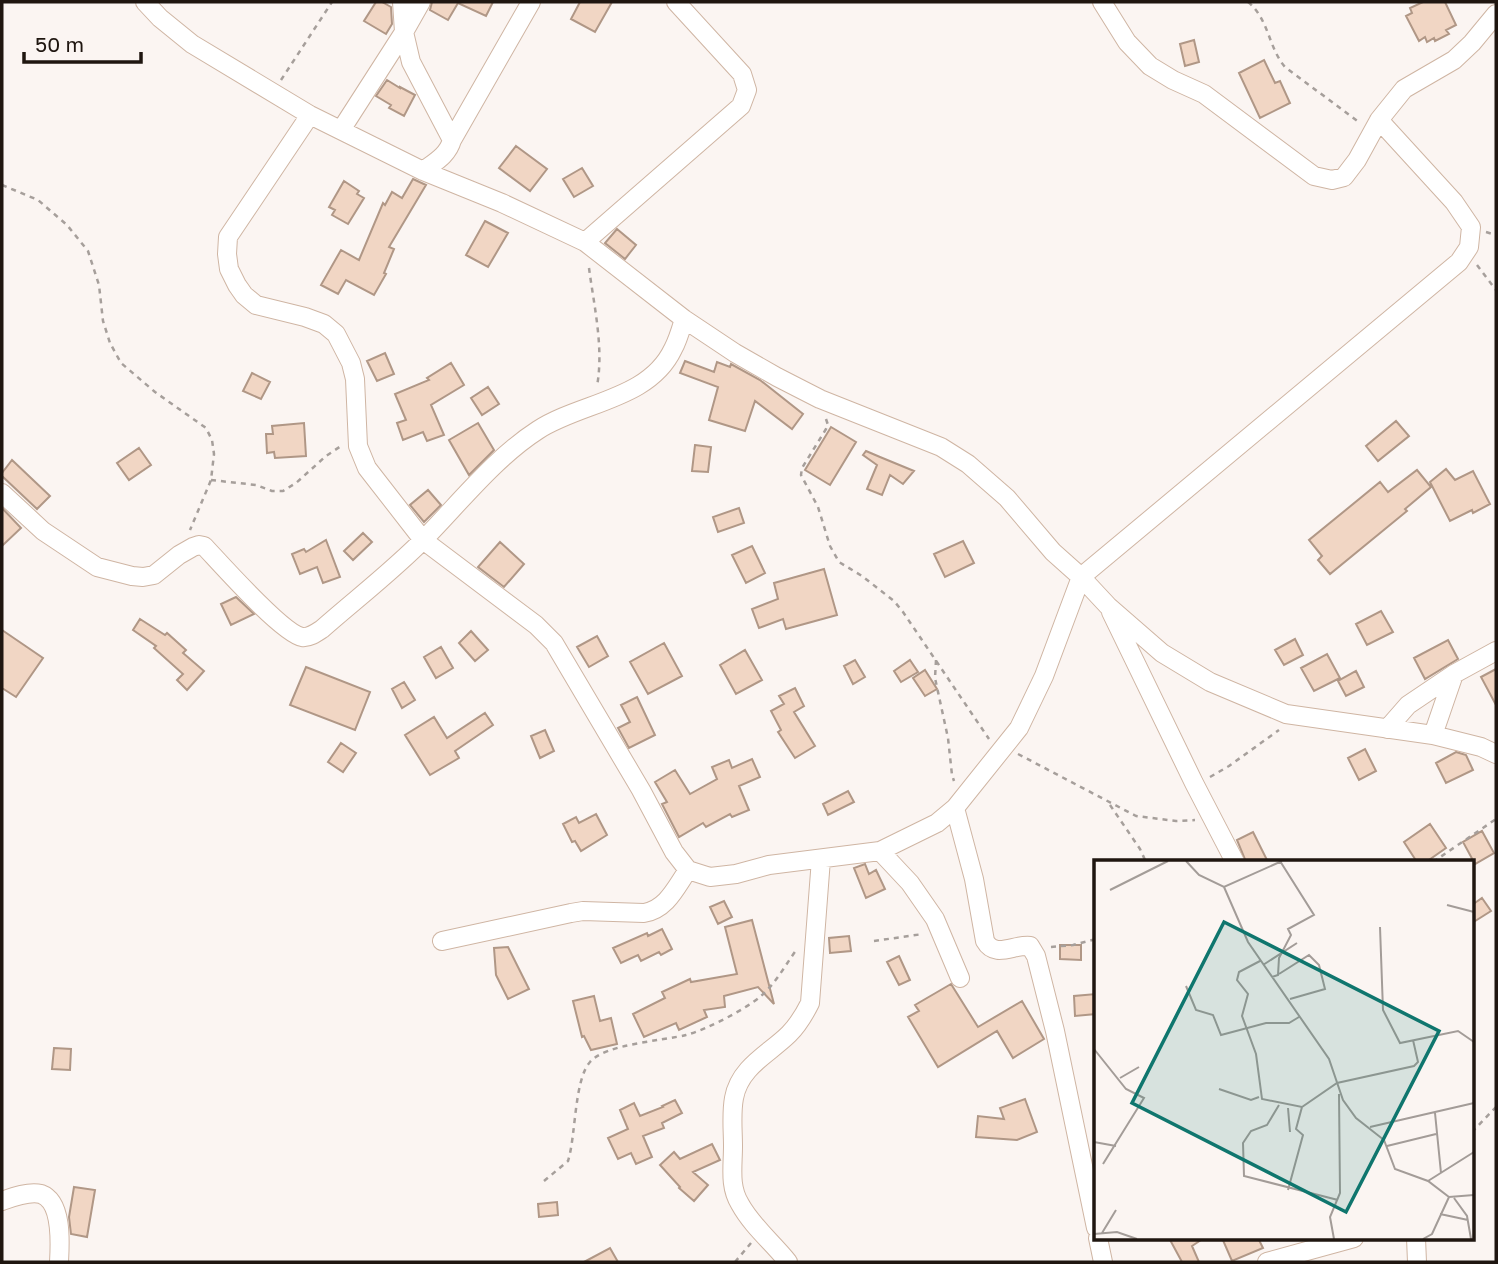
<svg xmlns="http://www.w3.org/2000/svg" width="1498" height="1264" font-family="'Golos Text',sans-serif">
<rect width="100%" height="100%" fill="#fbf5f2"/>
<!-- building -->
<path fill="#f1d6c4" stroke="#b09786" stroke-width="2" d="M376,2h6l9,5 1,17 -6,10 -22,-13z
M432,2h61l-7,14 -28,-13 -10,17 -18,-10z
M580,2h32l-17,30 -24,-13z
M1423,2h22l11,23 -10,5 3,4 -14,7 -1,-3 -7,4 -2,-5 -6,4 -13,-25 6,-3 -2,-5z
M1194,40l5,22 -14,4 -5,-22z
M1264,60l11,23 5,-2 10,22 -30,15 -21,-45z
M387,80l13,8v-1l15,8 -11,21 -15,-8 2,-3 -15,-9z
M516,146l31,23 -17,22 -31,-23z
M582,168l11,18 -19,11 -11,-18z
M413,179l13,6 -37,62 5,2 -10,24 2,1 -12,21 -28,-15 -8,14 -17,-9 20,-35 18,10 24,-57 2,2 7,-13 10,6z
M344,181l15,10 -2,3 7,4 -16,26 -16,-9 3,-5 -6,-3z
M485,221l23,12 -20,34 -22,-12z
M617,229l19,16 -11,14 -20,-16z
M385,353l9,21 -17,7 -10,-20z
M685,361l29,11 3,-10 13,5 1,-3 29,16 43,34 -11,15 -37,-28 -10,30 -36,-11 9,-33 -38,-14z
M451,363l13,22 -33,20 13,30 -17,6 -4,-9 -20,8 -6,-17 9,-3 -11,-26 34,-14 -2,-2z
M252,373l18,9 -9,17 -18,-8z
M488,387l11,17 -17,11 -11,-17z
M1396,421l13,15 -31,25 -12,-15z
M304,423l2,33 -31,2 -1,-6 -7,1 -1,-19h7l-1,-8z
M478,423l16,27 -25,25 -20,-35z
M831,427l25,15 -26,43 -25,-15z
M695,445l16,2 -3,25 -16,-1z
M139,448l12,17 -22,15 -12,-17z
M866,451l14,6 34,14 -11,13 -13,-9 -8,20 -15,-6 10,-24 -14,-10z
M12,460l38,36 -13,13 -35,-33v-3z
M1446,469l9,11 18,-9 17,33 -17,9 -1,-3 -22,11 -20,-39z
M1417,470l14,17 -26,22 2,2 -77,63 -12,-14 4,-4 -13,-16 71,-58 8,10z
M428,490l13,15 -17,17 -14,-17z
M2,508l19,20 -19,18z
M739,508l5,15 -26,9 -5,-15z
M363,533l9,9 -19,18 -9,-9z
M326,540l14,37 -17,6 -6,-16 -17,7 -8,-20 12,-5 2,3z
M963,541l11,22 -29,14 -11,-23z
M500,542l24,22 -20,23 -26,-20z
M752,546l13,27 -19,10 -14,-28z
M824,569l13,46 -51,14 -3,-10 -24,9 -7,-19 26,-10 -4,-16z
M236,597l18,17 -23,11 -10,-21z
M1381,611l12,21 -26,13 -11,-21z
M140,619l25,16 2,-2 19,17 -3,3 21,18 -17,19 -10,-10 6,-6 -29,-26 2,-2 -23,-16z
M2,630l41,28 -27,39 -14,-9z
M471,631l17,19 -13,11 -16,-18z
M597,636l11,20 -19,11 -12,-20z
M1295,639l8,16 -19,10 -9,-15z
M1448,640l10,19 -33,20 -11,-21z
M664,643l18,33 -34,18 -18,-32z
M441,647l12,21 -17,10 -12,-21z
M745,650l17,30 -26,14 -16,-29z
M1327,654l13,24 -26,13 -13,-23z
M855,660l10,17 -12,7 -9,-18z
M910,660l8,12 -17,10 -7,-11z
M306,667l64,25 -15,38 -65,-25z
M1496,669v36l-15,-28z
M925,670l12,19 -12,7 -12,-18z
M1356,671l8,16 -18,9 -8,-15z
M404,682l11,18 -13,8 -10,-19z
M795,688l9,18 -10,6 21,34 -20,12 -17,-26 3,-2 -10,-19 13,-7 -5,-8z
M637,697l18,38 -26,13 -11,-20 12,-6 -9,-17z
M485,713l8,12 -38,26 4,7 -29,17 -25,-40 29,-18 13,21z
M545,730l9,21 -14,7 -9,-22z
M341,743l15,10 -13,19 -15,-10z
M1365,749l11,22 -17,9 -11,-22z
M1456,752l10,3 7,15 -27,13 -10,-20z
M752,759l8,18 -21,9 10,24 -17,7 -2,-3 -24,13 -3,-4 -24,14 -17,-33 5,-2 -12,-20 20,-12 15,24 27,-15 -5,-12 17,-7 3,8z
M848,791l6,11 -26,13 -5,-11z
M596,814l11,21 -26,16 -6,-10 -3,1 -9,-18 13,-7 3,6z
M1430,824l16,24 -20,14h-9l-13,-20z
M1482,831l12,22 -19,11 -12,-22z
M1253,832l15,30h-22l-9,-22z
M865,864l4,10 7,-4 9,19 -19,9 -12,-30z
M1482,898l9,13 -19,12v-18z
M724,901l8,16 -14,7 -8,-17z
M752,920l22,84 -16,-17 -34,9 1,11 -21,3 3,7 -28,13 -3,-7 -32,14 -11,-23 32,-16 -3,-6 28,-13 1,3 46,-8 -12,-47z
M662,929l10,20 -11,6 -2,-3 -18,9 -3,-6 -17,8 -8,-15 34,-15 1,3z
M849,936l2,15 -21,2 -1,-15z
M1060,945h21v15l-21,-1z
M508,947l21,42 -21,10 -12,-24 -2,-27z
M899,956l11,24 -11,5 -12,-23z
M951,984l27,43 44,-26 22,38 -31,19 -16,-27 -59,36 -30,-50 11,-6 -4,-6z
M1096,994v20l-21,2 -1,-20z
M594,996l6,25 11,-3 6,26 -26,6 -7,-14 -2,1 -9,-36z
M54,1048l17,1 -1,21 -18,-1z
M1025,1099l12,33 -20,8 -41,-3 2,-21 26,3 -4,-11z
M675,1100l7,13 -20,10 2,5 -21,8 9,21 -16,7 -5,-11 -13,6 -10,-21 20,-9 -8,-19 14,-7 6,13 23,-9 -1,-1z
M712,1144l8,16 -27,12 15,13 -14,16 -15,-13 1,-1 -20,-22 14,-13 6,7z
M74,1187l21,3 -8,47 -16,-3 -2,-17z
M557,1202l1,13 -19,2 -1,-13z
M1169,1238h35l-12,8 7,16h-17z
M1222,1238h36l5,10 -31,13z
M610,1248l8,14h-34z"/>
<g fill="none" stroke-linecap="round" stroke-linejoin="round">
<defs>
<path id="minor" d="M145,2l15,16 32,26 118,71 113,56 79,32 83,39 99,77 51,34 42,24 43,22 121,48 27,17 39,34 46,54 28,25 27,29 54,47 48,29 76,32 147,21 48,12 15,7
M402,2l2,30 7,30 41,78c-4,15 -17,22 -29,31
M1102,2l25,40 23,24 23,14 31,14 110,82 18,4 12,-3 13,-17 22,-40 25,-31 50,-29 18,-17 24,-29
M310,115l-82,122 -1,17 2,15 8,16 7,10 12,10 49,12 19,7 12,10 15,29 4,16 3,67 9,22 56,72 113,85 18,18 87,147 33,62 14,18 22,7 26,-3 33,-9 111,-14 57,-28 18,-15 64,-80 25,-52 37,-99 378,-315 10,-15 2,-20 -17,-25 -75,-82
M341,130l63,-98 17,-30
M452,140l79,-138
M585,242l156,-136 6,-16 -5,-16 -66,-72
M2,493l41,38 54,36 35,9 11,1 11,-2 25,-20 14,-8 6,-2 5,1c17,18 78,87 98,91 7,1 14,-4 20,-8 34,-30 72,-59 104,-92 35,-36 70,-80 112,-107 43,-28 111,-30 135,-81 5,-9 8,-20 11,-30
M1111,612l83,171 41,79
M1387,729l21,-24 46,-31 42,-23
M1433,735l21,-61
M955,808l19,71 11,62c10,18 29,3 45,5l6,10 19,75 41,197
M880,851l30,32 25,36 25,59
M442,941l129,-28 12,-2 61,2c23,-4 32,-26 44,-43
M2,1201c11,-4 27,-10 39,-7 22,8 19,50 18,68
M1098,1238l5,24
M1416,1238l1,24
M788,1262c-15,-19 -36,-36 -48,-58 -11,-18 -7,-37 -7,-58 0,-16 -2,-32 1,-48 2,-11 7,-20 14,-28 12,-14 28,-23 41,-36 9,-9 15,-19 21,-31l11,-144
M1267,1262l87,-24"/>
</defs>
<!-- minor casing -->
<use href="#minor" stroke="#cfb5a3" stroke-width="20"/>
<!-- path -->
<path stroke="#a69f9b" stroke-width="2.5" stroke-dasharray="5 5" stroke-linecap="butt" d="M1248,2c21,17 20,45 37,65l75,56
M281,80l51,-78
M2,185l36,15 29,25 21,26 11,34 4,36 7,22 11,20 34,29 51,36 6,12 2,14 -3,26 -21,50
M1486,232l10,3
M1477,265l19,25
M589,268c5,38 15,80 8,118
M826,419l2,6 -2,4 -24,39 -1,7 17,32 12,39 9,16 23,14 32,25 9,11 86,127
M211,480l45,5 16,6h11l13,-8 30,-27 15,-10
M936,660l-1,18 13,60 4,37 2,6
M1018,754l118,62 40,5 19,-1
M1210,777l19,-11 50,-36
M1110,805l30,44 6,13
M1433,862l63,-43
M1472,930v3
M874,941l49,-7
M1051,947l22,-2 23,-6
M1472,1132l24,-25
M544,1181l24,-20c8,-25 6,-81 22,-99 15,-18 71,-21 96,-27 20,-5 60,-26 75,-39 15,-13 25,-32 36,-47
M735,1262l16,-19"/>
<!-- minor -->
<use href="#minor" stroke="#fff" stroke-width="18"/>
</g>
<!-- overview -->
<g transform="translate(1094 860)">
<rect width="380" height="380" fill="#fbf5f2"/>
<path fill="none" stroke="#a39c98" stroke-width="2" d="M92,1l13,14 25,12 58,-26M130,27l24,55 81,117 14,41 13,18 28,22 11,29 33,12 21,16 25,-2M16,30l58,-29M353,45l27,7M286,67l3,83 17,33 58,-12 16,11M166,101l-21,11 -2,8 11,14 -6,22 14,38 6,45 40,8 35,-24 77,-17 4,-4 -5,-22M169,105l34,-22M185,114l30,-19 10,10 6,24 -35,10M178,117l6,-2 1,-17 12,-23 -3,-6 26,-14 -34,-54M92,126l10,24 17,5 8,20 45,-12h23l10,-6M0,189l32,40 18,9 -41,66M26,218l19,-11M125,229l32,11 8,-3M185,245l-12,20 -16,6 -8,12 1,33 94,24M194,248l2,24M341,253l6,60M276,267l104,-24M0,282l22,4M293,286l49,-12M334,321l46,-29M194,330l15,-55 -7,-6 6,-22M360,338l13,18 4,23M346,354l28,6M8,373l14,-23M0,374l23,-2 20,7M240,379l-4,-22 10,-24 -1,-99M329,379l9,-5 17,-37"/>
<path fill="#0f766e" fill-opacity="0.15" stroke="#0f766e" stroke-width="3.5" d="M130,62l215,109 -93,181 -214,-109z"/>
<rect width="380" height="380" fill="none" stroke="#1f1610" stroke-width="3.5"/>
</g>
<!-- border -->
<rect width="1498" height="1264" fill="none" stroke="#1f1610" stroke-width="7"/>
<!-- scale -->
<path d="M24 52v10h117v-10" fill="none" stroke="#1f1610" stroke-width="3.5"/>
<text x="35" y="52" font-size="21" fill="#1f1610" stroke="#fbf5f2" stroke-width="5" paint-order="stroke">50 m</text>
</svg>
